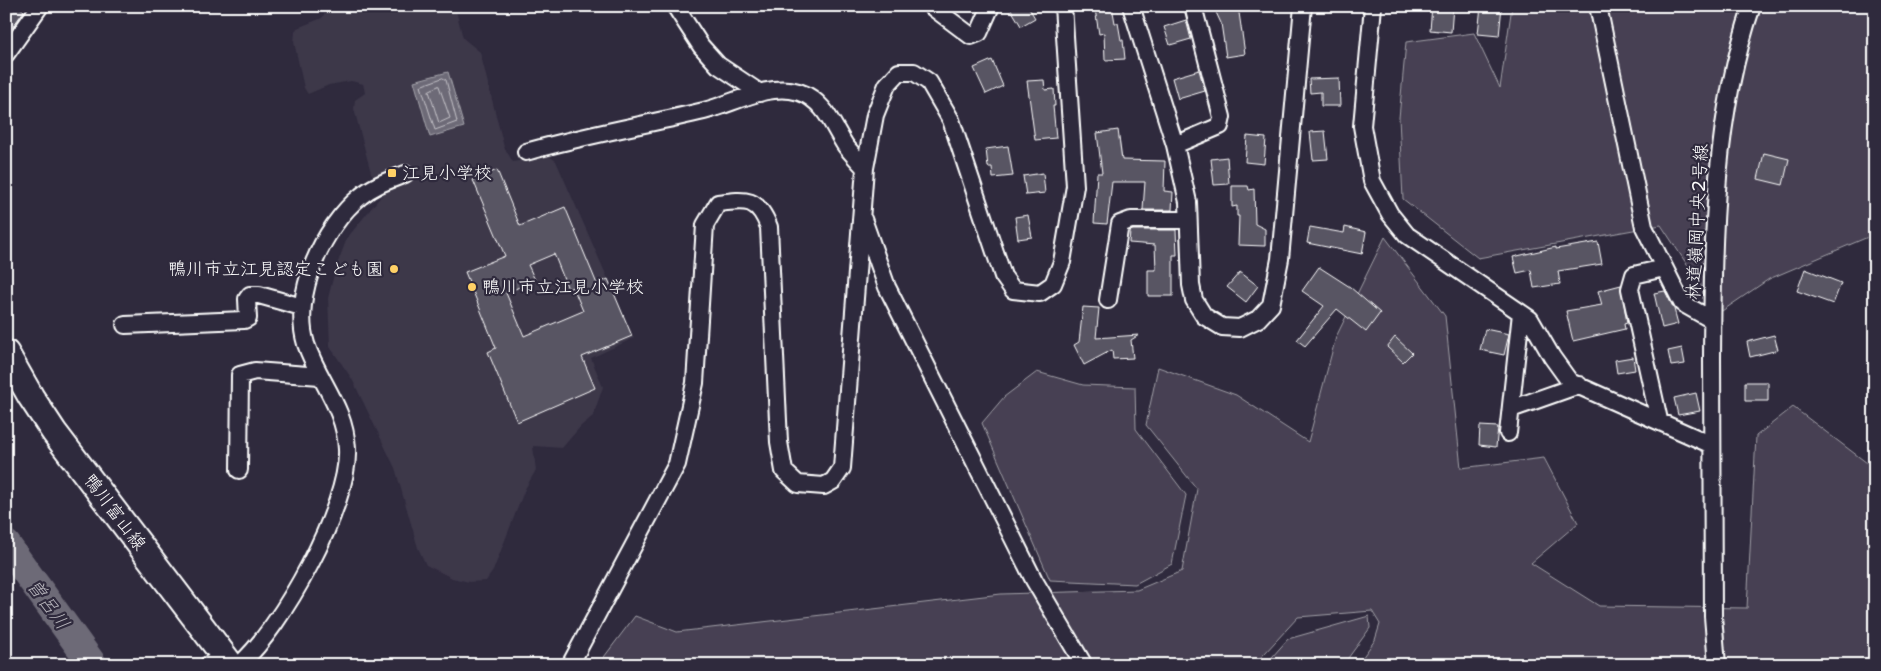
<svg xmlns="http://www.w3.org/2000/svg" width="1881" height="671" font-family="'Shantell Sans','Klee One',sans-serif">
<rect width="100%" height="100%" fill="#2f2a3d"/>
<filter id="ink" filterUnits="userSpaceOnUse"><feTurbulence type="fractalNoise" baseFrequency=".02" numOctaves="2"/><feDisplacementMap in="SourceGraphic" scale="10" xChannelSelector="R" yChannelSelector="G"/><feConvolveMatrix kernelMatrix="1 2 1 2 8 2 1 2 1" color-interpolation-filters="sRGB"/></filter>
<g filter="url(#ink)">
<!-- built -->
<path fill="#3c3749" d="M329,6h126l8,32 17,14 24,95 9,15 35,-7 8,6 78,177 -43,20 12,29 -10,29 -12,10 -19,22 -29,-2 3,24 -11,19 -32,82 -7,10 -17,1 -17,-4 -26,-13 -8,-17 -23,-80 -43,-89 -22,-32 -2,-49 7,-28 12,-32 39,-48 21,-8 -6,-18 -27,12 -3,-3 -17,-64 1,-9 10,-7 -2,-9 -12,-3 -22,4 -21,9 -4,-6 -10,-46 1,-10 2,-4 25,-10z"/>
<!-- green -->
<path fill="#464152" stroke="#a2a0a8" d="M1512,6h363v228l-106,45 -50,34 -58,-88 -183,33 -75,-59 -4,-81 7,-76 68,-9 26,55z
M1385,237l60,79 16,152 83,-10 34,65 -47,40 68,43 148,2 9,-172 37,-29 82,62v196h-518l18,-25 5,-16 -8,-13 -74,6 -44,48h-656l37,-49 42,16 324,-38 136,-4 45,-19 15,-82 -51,-64 12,-58 78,28 72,47 28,-105z
M1037,372l46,13 52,2 1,42 50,66 -14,69 -37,20 -85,-4 -68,-157 22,-26z
M1369,616l1,12 -27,37h-78l23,-26z"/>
<!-- water -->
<path fill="#6d6a77" stroke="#a7a6ad" d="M448,72l16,55 -34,10 -16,-56z"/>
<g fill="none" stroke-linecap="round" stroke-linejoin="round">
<!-- shore -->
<path stroke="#c5c3c9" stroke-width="1" d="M443,78l3,2 11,42 -22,8 -14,-44z
M439,86l11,32 -11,5 -10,-32z"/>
<!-- river -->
<path stroke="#6d6a77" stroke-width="29" d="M6,544l87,121"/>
</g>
<!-- building -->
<path fill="#595564" stroke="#fff" fill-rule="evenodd" d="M6,6h12l6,5 -18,25z
M1009,6h19l7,12 -14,8z
M1112,6l3,17h3l3,17h2l2,19 -20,1 -1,-27 -5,1 -4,-25z
M1213,6h25l7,48 -19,3 -5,-34z
M1432,6h21l-2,26 -21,-2z
M1481,6h21l-3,30 -21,-2z
M1186,20l5,19 -21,6 -6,-18z
M992,60l11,26 -17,8 -12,-26z
M1199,70l6,21 -27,8 -6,-21z
M1339,78l1,28h-19v-14l-11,1 -1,-14z
M1044,80l1,10 9,-1 1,17h-2l3,32 -21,2 -8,-59z
M1118,130l4,30 43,1 -1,30 9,1 -1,18h-29l2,-28h-33l-5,42 -13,-1 3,-50h5l-5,-40z
M1325,131l3,28 -15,1 -3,-28z
M1247,136l19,2 -2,26 -19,-2z
M1008,146l5,30 -20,2 -1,-11h-4l-2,-18z
M1764,153l25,6 -6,26 -25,-6z
M1227,157l2,27 -15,1 -3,-26z
M497,170l23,56 45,-19 32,77 11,-5 24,57 -50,21 13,31 -78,34 -29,-70 8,-4 -31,-76 40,-16 -32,-76zM554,254l14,35 5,-2 10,24 -59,25 -18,-43 29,-13 -7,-15z
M1043,173l2,20 -19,2 -3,-19z
M1232,186h16l1,4 5,-1 1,35 10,5v17l-27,-1 1,-29h-2v-10l-5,1z
M1028,215l4,22 -14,2 -3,-22z
M1310,227l34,6 1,-6 21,5 -4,22 -55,-11z
M1133,230h43l1,25h-4v41h-25v-26h8l-1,-25 -26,-2 1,-12z
M1598,242l4,22 -44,7 2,13 -26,4 -3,-18 -14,3 -4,-16 43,-10v2z
M1319,267l31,20 30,26 -14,19 -29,-23 -32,37 -8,-6 27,-34 -22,-15z
M1805,269l36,14 -8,21 -36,-13z
M1240,272l18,14 -12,16 -19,-15z
M1621,285l6,38 -3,1 1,5 -52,12 -7,-30 36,-6 -4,-14z
M1665,291l9,18 4,15 -16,4 -8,-35z
M1083,307l16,1 -3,30 43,-3 -8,5 2,18 -20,1 -1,-9 -28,15 -10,-20 5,-3z
M1485,329l24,5 -5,21 -24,-5z
M1774,335l4,15 -28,7 -3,-15z
M1395,337l17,16 -9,9 -16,-15z
M1682,348l3,16 -14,2 -3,-15z
M1633,357l2,13 -18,3 -2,-13z
M1745,382h23v19h-23z
M1696,393l4,18 -22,4 -4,-17z
M1480,426l18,1 -2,20 -17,-2z"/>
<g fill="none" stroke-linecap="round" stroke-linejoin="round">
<defs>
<path id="minor" d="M675,6l26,40 17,19 42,28
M931,6l40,30 8,-3 12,-27
M1131,6l44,139 13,57 3,83 3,15 10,16 18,11 18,1 18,-9 13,-14 9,-46 23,-253
M1373,6l-11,120 10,55 18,33 17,21 123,84 22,38 18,25 142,63
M1598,6l46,221 38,76 30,17
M6,54l34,-48
M1175,145l45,-19 2,-9 -29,-111
M526,152c59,-17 118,-27 178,-41 29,-7 64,-29 95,-19 25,8 34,34 46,53 6,8 14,16 20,23
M863,219l24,68 147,293 50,85
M1108,300l12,-76 11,-4h57
M125,325l119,-5 4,-2 -1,-19 3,-4h9l43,12
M1511,409l68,-24
M1659,420l-29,-131 4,-14 30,-7
M1508,433l13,-120
M239,470l1,-95 15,-4 65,5
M208,665l17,-8
M239,665c42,-36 111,-160 108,-216 -2,-42 -28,-67 -41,-105 -15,-48 17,-118 55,-148 13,-11 29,-16 44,-22
M570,665l107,-201 18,-81 10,-158 13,-22c29,-4 40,-5 51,24l10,215 5,29 14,13 26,2 9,-5 9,-13 23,-300 10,-53 12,-30 12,-13h15l15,10 22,38 52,156 10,14 27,3 13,-9 9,-22 13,-76 -12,-180
M1717,665l-4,-49c0,-86 -1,-172 -1,-258 1,-119 1,-238 40,-352"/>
<path id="primary" d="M6,353l25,44 23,35 177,233"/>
</defs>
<!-- minor casing -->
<use href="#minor" stroke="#fff" stroke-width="20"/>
<!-- primary casing -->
<use href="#primary" stroke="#fff" stroke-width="29"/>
<!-- minor -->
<use href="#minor" stroke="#2f2a3d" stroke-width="16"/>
<!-- primary -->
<use href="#primary" stroke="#2f2a3d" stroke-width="25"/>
</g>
</g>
<!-- markers -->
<g fill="#ffd166" stroke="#2f2a3d" stroke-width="2">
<rect x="387" y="168" width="10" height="10" rx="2.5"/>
<circle cx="394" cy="269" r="5"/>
<circle cx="472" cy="287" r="5"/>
</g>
<g text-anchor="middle" stroke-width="4.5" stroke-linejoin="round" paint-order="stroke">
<!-- poi labels -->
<g font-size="18" fill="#fff" stroke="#2f2a3d" text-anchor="start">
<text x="402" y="179">江見小学校</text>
<text x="384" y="275" text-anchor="end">鴨川市立江見認定こども園</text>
<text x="482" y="293">鴨川市立江見小学校</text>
</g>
<!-- street labels -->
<g font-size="18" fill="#fff" stroke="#2f2a3d">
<text transform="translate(1697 222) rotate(-87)" y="6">林道嶺岡中央2号線</text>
<text transform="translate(115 512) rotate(53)" y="6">鴨川富山線</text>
</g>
<!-- water labels -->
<g font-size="19" font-style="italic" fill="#b6b4bb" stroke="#2f2a3d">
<text transform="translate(49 604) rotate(54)" y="7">曽呂川</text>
</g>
</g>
<!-- margin -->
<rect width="1881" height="671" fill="none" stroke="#2f2a3d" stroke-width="25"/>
<rect x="12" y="12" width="1856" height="646" fill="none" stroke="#fff" stroke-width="2" filter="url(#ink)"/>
</svg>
